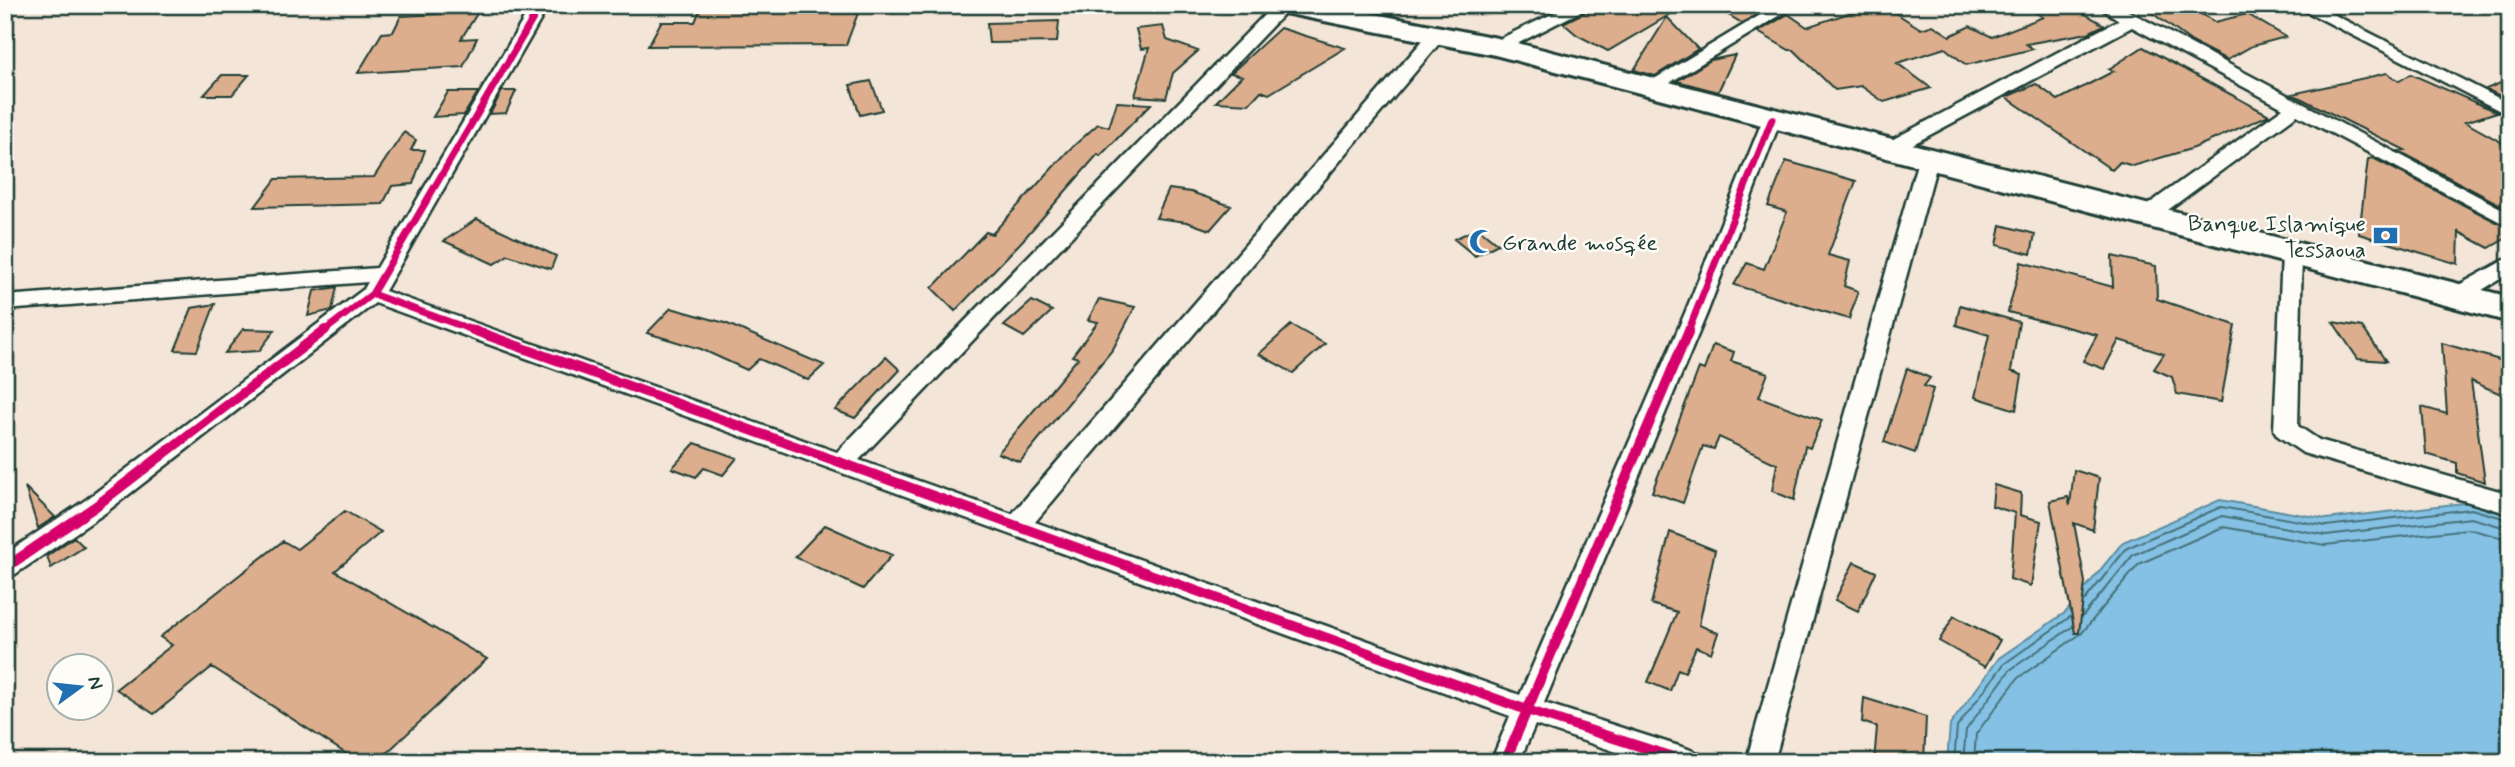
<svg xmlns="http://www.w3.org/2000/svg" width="2515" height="767" font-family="Mynerve,sans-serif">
<rect width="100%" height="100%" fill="#f3e5d7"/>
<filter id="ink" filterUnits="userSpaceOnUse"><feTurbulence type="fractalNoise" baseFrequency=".0143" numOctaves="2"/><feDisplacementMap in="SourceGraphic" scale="14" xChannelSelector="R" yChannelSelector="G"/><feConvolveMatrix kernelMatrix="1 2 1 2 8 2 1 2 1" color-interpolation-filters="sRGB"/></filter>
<g filter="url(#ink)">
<!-- water -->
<path fill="#84c1e4" stroke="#5c8c9e" stroke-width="2" d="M2220,500l106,19 146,-17 38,12v248h-563l3,-37 49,-67 67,-46 57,-70z"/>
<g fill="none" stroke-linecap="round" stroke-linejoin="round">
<!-- shore -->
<path stroke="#47727a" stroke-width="2" d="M2085,600l42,-52 94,-41 105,19 145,-17 39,11
M2083,616l50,-61 89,-39 104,19 145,-17 39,11
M2081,634l58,-70 84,-37 102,18 144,-16 41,11
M1954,762l3,-35 47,-63 66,-47
M1963,762l3,-32 44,-60 62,-43
M1974,762l2,-28 42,-56 61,-43"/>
</g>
<!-- building -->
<path fill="#dcae8d" stroke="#1f3d34" stroke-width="2" d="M702,5l119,1 -3,7h40l-12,32 -198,1 13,-24h34z
M1607,5h79l-78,46 -31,-16 -14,-12 24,-12z
M1712,5h60l-30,18z
M1873,5h10l38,24 12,-4 17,11 20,-10 22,11 51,-20 -7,-4 22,-8h12l34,20 -16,8 -62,11 7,5 -67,16 -21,-17 -48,15 34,25 -47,14 -23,-16 -26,4 -41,-40h-5l-31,-18 30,-18 19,13z
M2141,5h45l29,17 32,-8 39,23 -34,9 -25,14 -35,-18z
M478,12l-17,27 16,-1 -14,29 -105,6 24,-40 11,-1 8,-16z
M1667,17l31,32 -43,27 -21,-6z
M1059,21l-2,21 -68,1 -2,-20z
M1163,26l4,14 31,11 -25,22 -7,25 -31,-2 14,-48 -8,1 -5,-20z
M1280,28l65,20 -76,46 -8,-3 -12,13 -33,-2 26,-26 -11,-3z
M2143,47l126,68 -75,33 -61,18 -13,-4 -8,8 -106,-73 30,-13 22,16 56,-29 -5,-2z
M1735,55l-17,37 -41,-11 34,-21z
M2387,73l12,8 12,-7 86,38 -32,10 45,25v63l-111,-59 6,-1 -113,-56z
M222,75h27l-17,20h-28z
M2510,79v22l-24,-12z
M871,81l11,29 -22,5 -10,-30z
M502,91h14l-10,22 -16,1z
M448,92h30l-14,23 -31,2z
M1117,102l34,2 -51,52 -2,-2 -76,87 -67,70 -23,-23 54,-56 6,2 76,-83 30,-27 11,3z
M404,132l12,8 -5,10h14l-12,34 -21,2 -9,18 -128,3 21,-28 98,-2z
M2373,158l137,71v7l-21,12 -30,-16 -1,32 -99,-30 9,-75z
M1786,161l70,20 -28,74 22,6 -6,25 14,5 -9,28 -115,-34 13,-22 17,6 23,-57 -19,-6z
M1169,189l22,3 40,14 -21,24 -23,-8 -31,-4z
M477,219l79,37 -5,13 -43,-14 -14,9 -50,-23z
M2001,225l34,9 -4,20 -34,-9z
M1478,228l20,16 -23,12 -21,-17z
M2112,256l44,10 1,33 78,26 -14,77 -44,-8 -5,-17 -18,-8 10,-15 -45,-14 -15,29 -21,-8 14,-26 -89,-23 13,-50 92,25z
M337,287l-5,23 -24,6 6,-25z
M1099,299l36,8 -22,42 -93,113 -22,-9 80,-95 -6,-2 26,-34 -10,-2z
M1032,301l20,10 -28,26 -20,-11z
M215,304l-18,47 -22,-1 17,-42z
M1960,305l59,17 -8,49 11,4 -6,35 -41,-13 14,-62 -33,-10z
M671,308l54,15 99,42 -16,15 -49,-21 -12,11 -46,-21 -54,-16z
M2333,322l29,5 24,34 -28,-2z
M1291,325l34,19 -32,29 -34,-19z
M243,329l32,1 -16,21 -34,2z
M2442,343l68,20v35l-39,-17 14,101 -28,-9v-10l-31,-9 -4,-47 25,7z
M1713,345l21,7 -3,9 37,12 -9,24 63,23 -12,28 -5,-2 -11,54 -22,-9 5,-27 -58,-27 -5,12 -11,-3 -20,57 -31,-11 47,-124 5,2z
M886,357l14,13 -45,48 -20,-8z
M1907,368l23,10 -6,8 9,3 -18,64 -31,-11z
M695,443l42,15 -14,17 -19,-7 -8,9 -24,-9z
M2074,470l25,8 -6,52 -19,-7 11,59 -6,51h-4l-25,-132 18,-4 2,8z
M1994,485l27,8 -1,22 21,6 -10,65 -21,-7 5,-66 -23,-7z
M25,487l30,30 -17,11z
M345,511l36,21 -46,39 152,88 -110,103h-18l-147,-95 -58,47 -38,-25 56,-44 -12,-8 123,-96 14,8z
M825,525l67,30 -29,34 -68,-32z
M1670,532l45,18 -16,75 19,8 -7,20 -15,-6 -11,25 -7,-3 -8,22 -22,-9 29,-70 -26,-8z
M74,537l10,10 -33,21 -4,-12z
M1854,562l22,10 -18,39 -23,-11z
M1954,616l46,24 -15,27 -46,-26z
M1864,698l62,19 -2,45h-50l3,-35 -15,-5z"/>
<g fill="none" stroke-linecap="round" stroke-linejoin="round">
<defs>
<path id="street" d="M532,5h17l-164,286 452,161 437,-447h18l-433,455 153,54 419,-483h12l3,4 -3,4 -408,483 485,173 165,-382 78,-194 9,-6 7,2 2,4 -74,194 -163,390 144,46 10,4 4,9h-55l-112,-37 -16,37h-28l19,-46 -1135,-413 -270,210 -91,62 -9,3v-24l82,-55 277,-210 4,-7 -363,28v-14l372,-28z
M1571,5h22l-90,46h-12l-3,-4 3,-4z
M1777,5h20l-141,86 -6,1 -9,-5z
M2096,5h21l393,208v14l-213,-112 -144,106h-14l-3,-5 3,-5 144,-103 -151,-81 -236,126 -7,2 -10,-6 3,-4 237,-125z
M2294,5h21l195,99v12z
M2488,5h22v11z
M1928,154l10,6 -164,602h-28l172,-602z
M2292,247l7,2 3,5 -4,172 21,14 191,54v20l-207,-61 -25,-17 -4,-6 8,-176 3,-5z
M2510,257v16l-46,28 -8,2 -8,-2 -3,-5 3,-5z"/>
<path id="highway" d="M1270,5h59l168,33 1013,259v25l-1015,-267 -211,-42 -10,-2z"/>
</defs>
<!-- street casing -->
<use href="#street" stroke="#1f3d34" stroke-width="5"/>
<!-- highway casing -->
<use href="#highway" stroke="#1f3d34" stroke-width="6"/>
<!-- street -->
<use href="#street" fill="#fdfcf7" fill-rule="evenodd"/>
<!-- highway -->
<use href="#highway" fill="#fdfcf7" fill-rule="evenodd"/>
<defs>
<path id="cycleway-far1" d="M372,294l106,38
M323,332l49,-38 169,-289
M1688,332l84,-213"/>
<path id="cycleway" d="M473,330l1054,380 161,52
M5,568l91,-62 229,-176
M1505,762l184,-432"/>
</defs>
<!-- cycleway-far1 casing -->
<use href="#cycleway-far1" stroke="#fdfcf7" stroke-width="10"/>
<!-- cycleway casing -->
<use href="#cycleway" stroke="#fdfcf7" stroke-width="14"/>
<!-- cycleway-far1 -->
<use href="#cycleway-far1" stroke="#d6006c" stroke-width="7"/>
<!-- cycleway -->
<use href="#cycleway" stroke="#d6006c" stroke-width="10"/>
</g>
</g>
<!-- icons -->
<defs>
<symbol id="bank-bare" viewBox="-9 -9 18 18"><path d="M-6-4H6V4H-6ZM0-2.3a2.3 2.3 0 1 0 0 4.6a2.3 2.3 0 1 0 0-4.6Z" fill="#1f6fb2" stroke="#fdfcf7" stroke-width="2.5" paint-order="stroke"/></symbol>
<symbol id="mosque-bare" viewBox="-9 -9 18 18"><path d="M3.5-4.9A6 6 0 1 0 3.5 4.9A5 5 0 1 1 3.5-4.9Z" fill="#1f6fb2" stroke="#fdfcf7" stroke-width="2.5" paint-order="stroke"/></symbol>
</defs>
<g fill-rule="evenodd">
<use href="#bank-bare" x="2368" y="218" width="35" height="35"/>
<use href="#mosque-bare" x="1464" y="224" width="35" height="35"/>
</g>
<g text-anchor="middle" stroke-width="5" stroke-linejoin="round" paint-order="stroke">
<!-- poi labels -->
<g font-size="23" fill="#1f3d34" stroke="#fdfcf7" text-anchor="end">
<text x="2366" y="231">Banque Islamique<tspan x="2366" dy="26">Tessaoua</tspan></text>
<text x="1502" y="250" text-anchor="start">Grande mosqée</text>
</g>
</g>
<!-- margin -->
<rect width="2515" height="767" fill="none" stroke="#fdfcf7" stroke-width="28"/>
<rect x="14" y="14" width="2487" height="739" fill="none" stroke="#1f3d34" stroke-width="2.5" filter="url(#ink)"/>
<!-- north arrow -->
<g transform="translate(80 687) rotate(75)"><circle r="33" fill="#fdfcf7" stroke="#a4b0a9" stroke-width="2"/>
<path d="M0-5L12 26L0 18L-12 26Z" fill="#1f6fb2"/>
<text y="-10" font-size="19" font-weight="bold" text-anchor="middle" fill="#1f3d34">N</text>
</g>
</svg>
